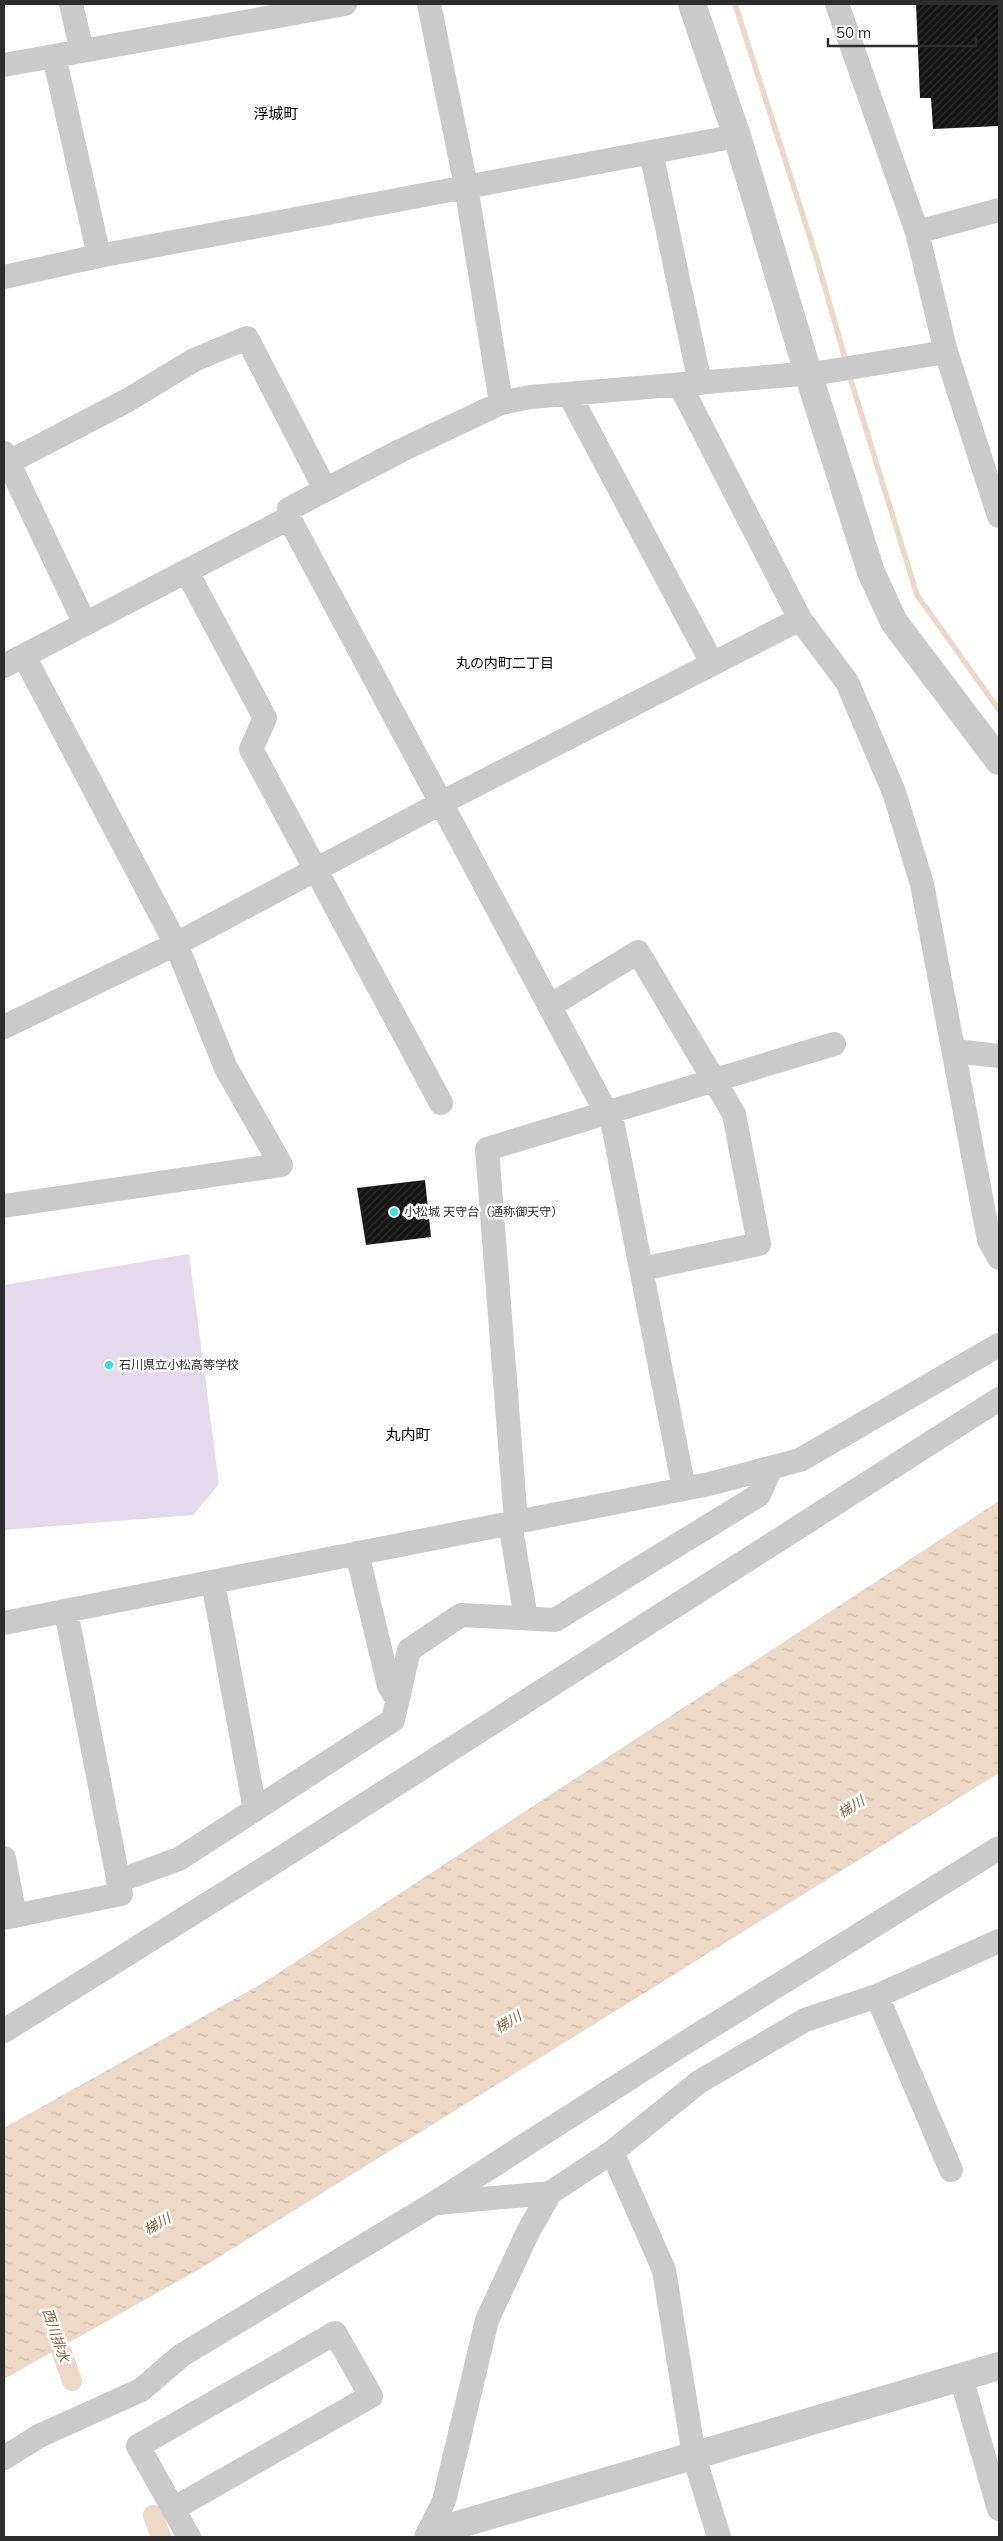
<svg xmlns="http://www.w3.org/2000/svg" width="1003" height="2541" font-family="Mulish,'Noto Sans JP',sans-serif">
<defs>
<pattern id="water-ripples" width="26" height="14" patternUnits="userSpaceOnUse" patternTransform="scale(1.25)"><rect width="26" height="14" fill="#ebd8c7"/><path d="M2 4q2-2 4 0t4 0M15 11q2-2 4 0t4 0" fill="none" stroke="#cabaab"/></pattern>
<pattern id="building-hatch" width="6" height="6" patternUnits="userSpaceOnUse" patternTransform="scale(1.25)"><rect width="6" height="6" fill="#141414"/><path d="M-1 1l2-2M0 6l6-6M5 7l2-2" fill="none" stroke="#2e2e2e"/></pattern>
</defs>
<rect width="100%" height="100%" fill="#fff"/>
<!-- park -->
<path fill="#e3dbeb" d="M189,1254l30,230 -26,31 -189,15v-245z"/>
<!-- water -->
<path fill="url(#water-ripples)" d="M999,1501v272l-801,497 -194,109v-251l259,-145z"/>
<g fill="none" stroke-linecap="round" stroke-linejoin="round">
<!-- stream -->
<path stroke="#ebd8c7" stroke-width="5.5" d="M735,4l81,252 30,106
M849,374l68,221 82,115"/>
<!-- canal -->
<path stroke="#ebd8c7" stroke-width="20" d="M51,2322l21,59
M153,2515l8,22"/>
</g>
<!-- building -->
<path fill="url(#building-hatch)" d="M916,4h83v122l-66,3 -2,-31h-11z
M425,1180l6,57 -65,8 -9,-57z"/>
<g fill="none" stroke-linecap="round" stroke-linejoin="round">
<!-- minor -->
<path stroke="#cacaca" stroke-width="24" d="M71,4l11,47
M429,4l37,182 35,217
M837,4l80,228 29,120 53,164
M54,56l45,200
M4,65l341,-61
M651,152l49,231
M917,232l82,-22
M4,277l95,-21 638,-120
M680,385l120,234 47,63 47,110 28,92 67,356 10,18
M569,394l143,269
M4,453l81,171
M9,462l119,-62 66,-40 53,-22 78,151
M187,572l78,146 -14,31 190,354
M4,666l285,-148
M550,1006l88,-54 96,162 25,130 -117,25
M4,1027l172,-83 265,-141 359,-184
M955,1051l44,5
M4,1206l277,-41 -55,-97 -50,-124 -152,-288
M684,1489l-71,-364 -324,-607v-9l111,-58 101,-48 30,-6 294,-25 121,-20
M516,1522l-29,-373 347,-105
M510,1523l16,95
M357,1553l32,133 8,13
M213,1582l42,228
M4,1623l705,-139 91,-24 199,-115
M4,1858l11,58
M118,1881l61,-22 214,-139 16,-70 52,-35 94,5 204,-125 12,-27
M4,1918l117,-24 -55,-283
M877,1996l74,174
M4,2031l266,-166 729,-466
M612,2152l52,118 30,186 25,81
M437,2203l113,-10
M961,2377l38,132
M4,2458l35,-22 102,-46 41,-35 251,-151 247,-158 319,-198
M173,2509l198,-113 -36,-63 -197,113 51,91
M426,2537l18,-36 43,-181 41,-88 22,-39 62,-41 87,-70 106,-62 72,-24 122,-55"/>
<!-- tertiary -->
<path stroke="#cacaca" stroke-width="28" d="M692,4l45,132 71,237 63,199 23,50 105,139
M430,2533l569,-167"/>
</g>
<!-- markers -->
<g fill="#30e0e3" stroke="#fff" stroke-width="2">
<circle cx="394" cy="1212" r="5"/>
<circle cx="109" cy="1365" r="5"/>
</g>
<g text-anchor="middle" stroke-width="5" stroke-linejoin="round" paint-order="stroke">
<!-- poi labels -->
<g font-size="12" fill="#2d2d2d" stroke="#fff" text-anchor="start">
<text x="404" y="1216">小松城 天守台（通称御天守）</text>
<text x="119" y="1369">石川県立小松高等学校</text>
</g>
<!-- neighbourhood labels -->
<g font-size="14" fill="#000" stroke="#fff">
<text x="505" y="668">丸の内町二丁目</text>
</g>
<!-- water labels -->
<g font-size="14" font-style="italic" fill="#8e633c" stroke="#fff">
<text transform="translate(851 1807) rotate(-32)" y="5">梯川</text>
<text transform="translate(508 2022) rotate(-31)" y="5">梯川</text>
<text transform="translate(157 2224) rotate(-29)" y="5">梯川</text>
<text transform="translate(56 2335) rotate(71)" y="5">西川排水</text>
</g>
<!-- quarter labels -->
<g font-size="15" fill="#000" stroke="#fff">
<text x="276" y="119">浮城町</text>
<text x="408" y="1440">丸内町</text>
</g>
</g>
<!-- border -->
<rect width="1003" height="2541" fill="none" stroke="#2d2d2d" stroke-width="10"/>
<!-- scale -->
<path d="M828 38v8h148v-8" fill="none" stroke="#2d2d2d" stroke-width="2.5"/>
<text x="836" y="38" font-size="15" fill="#2d2d2d" stroke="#ffffff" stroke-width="4" paint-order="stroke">50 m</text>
</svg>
